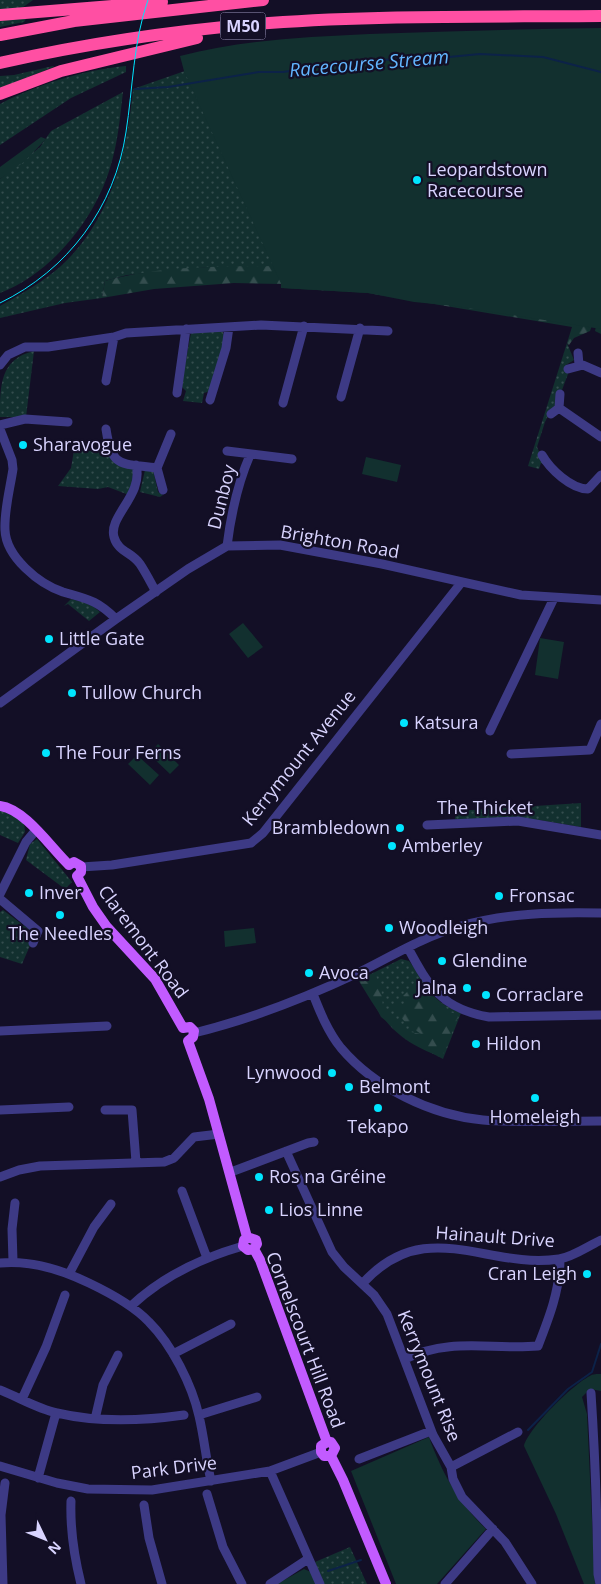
<svg xmlns="http://www.w3.org/2000/svg" width="601" height="1584" font-family="'Open Sans',sans-serif">
<defs>
<pattern id="grass-dots" width="8" height="8" patternUnits="userSpaceOnUse" patternTransform="scale(1.25)"><rect width="8" height="8" fill="#12302f"/><path d="M2 2h.1M6 6h.1" fill="none" stroke="#344d4e" stroke-width="1.8" stroke-linecap="round"/></pattern>
<pattern id="forest-firs" width="22" height="20" patternUnits="userSpaceOnUse" patternTransform="scale(1.25)"><rect width="22" height="20" fill="#12302f"/><path d="M5 1l3.5 6h-7zM16 11l3.5 6h-7z" fill="#344d4e"/></pattern>
</defs>
<rect width="100%" height="100%" fill="#130f26"/>
<!-- grass -->
<path fill="url(#grass-dots)" d="M0,0h33l-11,8 -22,2z
M24,17l2,2 -2,3 -24,5v-7z
M202,65l399,246 -392,-44 -82,8 -22,6 -3,17 -37,5 -65,15v-12c21,-12 43,-24 61,-40 50,-46 66,-113 72,-177z
M53,66l1,1 -54,21v-12l14,-1z
M126,66v6l-55,26 -71,47v-41c38,-20 84,-34 126,-38z
M123,92c-3,25 -5,51 -13,76 -15,51 -59,106 -110,125v-114l40,-32 11,-16z
M222,331l4,7 -16,53 -6,2 -2,10 -19,-2 3,-10 -5,-5 10,-53z
M567,343l7,17 -8,5 2,9 -12,32 -6,6 -5,10 -8,25 8,18 -4,-2 -2,6 -11,-3z
M34,351l-8,66h-26c0,-32 0,-58 34,-66z
M74,450l35,2 26,13 -6,30 -21,-8 -10,2 -40,-3 13,-18z
M152,465l6,27 5,3 -3,2 -20,-5 5,-22z
M71,599l19,5 10,8 -11,9 -21,-17 -4,2z
M581,803v24l-42,-7 -84,-1 1,-8z
M0,810h9l15,11 1,11 -7,11 -18,-8z
M37,839l35,43 -7,7 -39,-29 4,-16z
M3,910l32,24 -13,30 -22,-7v-45z
M401,959l8,2c21,26 18,38 52,52l-18,46 -23,-12 -39,-30 -20,-38z
M350,1547l17,37h-43l-9,-22z"/>
<!-- forest -->
<path fill="url(#forest-firs)" d="M41,137l5,2 -22,23 -24,17v-12z
M304,266l297,45v23l-6,-3 3,-13 -3,-1 -5,14 -16,7 -5,7 -2,-2 5,-16 -204,-34 -87,-5v-4l-47,-1 -80,6 -52,9 3,-17c64,-18 134,-14 199,-15z
M374,973l7,12 2,23 23,23 15,3 -14,-10 -11,-12v-7l14,-1v-3l-7,-5 9,-9h11l18,22 15,5 2,3 -16,40c-46,-16 -59,-36 -83,-76z"/>
<!-- park -->
<path fill="#12302f" d="M601,28v301l-146,-23 -41,-4 -46,-9 -85,-5 -99,-217 -4,-15c62,-16 125,-19 189,-22 77,-3 154,-5 232,-6z
M366,457l35,8 -4,17 -35,-8z
M243,623l20,24 -15,11 -19,-24z
M540,638l24,4 -6,37 -23,-4z
M158,744l21,21 -9,9 -21,-20z
M137,755l22,20 -9,10 -22,-21z
M254,928l2,15 -31,4 -1,-16z
M601,1374v17l-11,-2 -8,8 5,17 8,170h-11l-28,-70 -32,-68c4,-17 49,-62 66,-70 2,-2 8,-2 11,-2z
M429,1437c13,36 29,65 57,92l-49,55h-41l-45,-113z
M304,1569l7,3 5,12h-39z"/>
<g fill="none" stroke-linecap="round" stroke-linejoin="round">
<!-- stream -->
<path stroke="#0c2248" stroke-width="2" d="M135,89l33,-2 91,-15h24l82,-12 63,-1 52,-5 63,3 58,15
M528,1430l40,-41 24,-17 9,-28
M328,1571l33,-11"/>
<!-- minor -->
<path stroke="#3d3a85" stroke-width="9" d="M578,353l1,12
M0,365l8,-10 17,-8h23l66,-10 12,-4 135,-8 127,6
M568,369l15,-4 18,8
M106,381l8,-44
M177,393l9,-64
M341,397l19,-69
M210,400l16,-52 3,-21
M283,403l21,-77
M559,408l42,29
M551,414l8,-6 1,-14
M0,425l25,-6 43,3
M0,429l12,31 1,9c-3,20 -9,41 -8,61 1,27 34,54 58,62 24,7 34,8 53,27
M106,429c6,40 14,34 51,39
M227,451l65,8
M542,455c8,14 29,34 46,34l13,-14
M136,465c8,30 -28,51 -22,72 4,15 18,15 26,27 6,9 11,19 16,28
M163,490l-6,-22 14,-34
M227,546c4,-32 10,-61 23,-91
M0,703l116,-84 72,-50 39,-23 53,-1 102,19 139,31 80,5
M490,731l64,-133
M511,754l79,-4 11,-26
M427,825l91,-4 83,14
M81,867l31,-2 139,-22 12,-10 198,-250
M0,894l26,-52 10,-12
M0,899l38,32 -5,12
M408,948c21,39 34,61 81,69l112,-2
M313,994c7,18 15,38 28,54 34,40 90,67 142,72 39,3 79,1 118,1
M0,1031l107,-5
M194,1033c57,-14 111,-35 164,-60 34,-17 67,-37 103,-47 46,-13 94,-14 140,-13
M0,1110l69,-3
M105,1110h27l4,52
M286,1151l46,101 12,15 30,28 13,19 46,121 18,32 2,12 9,18 43,45 27,42
M231,1172l77,-29 6,-1
M0,1177l19,-7 21,-4 124,-4 10,-4 20,-21 25,-3
M182,1191l25,67
M13,1261l-1,-32 3,-26
M0,1263c30,-3 62,7 89,20 21,10 44,22 60,39 23,23 43,63 50,94 5,21 7,43 12,65
M69,1274l25,-47 17,-23
M363,1283c63,-69 124,-13 196,-24 14,-2 29,-13 42,-19
M131,1306c32,-30 70,-48 112,-60
M173,1354l58,-30
M405,1359c46,-22 85,-9 133,-13 11,-28 22,-56 22,-87
M0,1390c18,7 38,19 57,23 42,10 85,8 127,2
M591,1393c4,60 6,121 7,181l2,10
M22,1399l24,-52 19,-52
M199,1415l58,-18
M95,1419l8,-34 15,-30
M359,1459l72,-28
M0,1466l57,17 31,6 64,1 118,-19 51,-19
M451,1467l67,-35
M270,1471l50,113
M38,1478l18,-65
M207,1494l16,53 19,37
M71,1501c-1,28 3,55 10,83
M144,1505l5,33 13,46
M3,1584l-2,-69 4,-32
M270,1584l38,-25
M445,1584l48,-55"/>
<!-- major -->
<path stroke="#c25bff" stroke-width="10" d="M0,806c25,3 51,42 69,59
M69,865l5,-3 7,4v6l-4,4
M77,876l16,31 14,20 48,52 28,49
M183,1028l7,-1 4,4 -1,6 -5,4
M188,1041l21,58 38,138
M247,1237l-3,3 -1,6 5,4 6,-1
M247,1237l9,3 1,4 -3,5
M254,1249l6,11 67,182
M327,1442l-6,4v6l3,4h7
M327,1442h4l4,6 -4,8
M331,1456l12,24 43,104"/>
<!-- highway -->
<path stroke="#ff4fa3" stroke-width="12" d="M0,15l162,-13
M0,35l74,-14 189,-21
M0,63c88,-20 179,-33 269,-40 110,-8 221,-6 332,-7
M0,94l61,-23 136,-33"/>
<!-- tram -->
<path stroke="#00e5ff" stroke-width="1" d="M0,303c68,-33 115,-96 126,-171 7,-44 7,-90 22,-132"/>
</g>
<!-- markers -->
<g fill="#00e5ff" stroke="#130f26" stroke-width="2">
<circle cx="417" cy="180" r="5"/>
<circle cx="23" cy="445" r="5"/>
<circle cx="49" cy="639" r="5"/>
<circle cx="72" cy="693" r="5"/>
<circle cx="404" cy="723" r="5"/>
<circle cx="46" cy="753" r="5"/>
<circle cx="400" cy="828" r="5"/>
<circle cx="392" cy="846" r="5"/>
<circle cx="29" cy="893" r="5"/>
<circle cx="499" cy="896" r="5"/>
<circle cx="60" cy="915" r="5"/>
<circle cx="389" cy="928" r="5"/>
<circle cx="442" cy="961" r="5"/>
<circle cx="309" cy="973" r="5"/>
<circle cx="467" cy="988" r="5"/>
<circle cx="486" cy="995" r="5"/>
<circle cx="476" cy="1044" r="5"/>
<circle cx="332" cy="1073" r="5"/>
<circle cx="349" cy="1087" r="5"/>
<circle cx="535" cy="1098" r="5"/>
<circle cx="378" cy="1108" r="5"/>
<circle cx="259" cy="1177" r="5"/>
<circle cx="269" cy="1210" r="5"/>
<circle cx="587" cy="1274" r="5"/>
</g>
<g text-anchor="middle" stroke-width="4.5" stroke-linejoin="round" paint-order="stroke">
<!-- shield labels -->
<rect fill="#130f26" stroke="#9e99be" stroke-width="1" x="220.5" y="12.5" width="45" height="27" rx="4"/>
<g font-size="16" font-weight="bold" fill="#d9d4ff">
<text x="243" y="32">M50</text>
</g>
<!-- poi labels -->
<g font-size="18" fill="#d9d4ff" stroke="#130f26" text-anchor="start">
<text x="427" y="176">Leopardstown<tspan x="427" dy="21">Racecourse</tspan></text>
<text x="33" y="451">Sharavogue</text>
<text x="59" y="645">Little Gate</text>
<text x="82" y="699">Tullow Church</text>
<text x="414" y="729">Katsura</text>
<text x="56" y="759">The Four Ferns</text>
<text x="390" y="834" text-anchor="end">Brambledown</text>
<text x="402" y="852">Amberley</text>
<text x="39" y="899">Inver</text>
<text x="509" y="902">Fronsac</text>
<text x="399" y="934">Woodleigh</text>
<text x="60" y="940" text-anchor="middle">The Needles</text>
<text x="452" y="967">Glendine</text>
<text x="319" y="979">Avoca</text>
<text x="457" y="994" text-anchor="end">Jalna</text>
<text x="496" y="1001">Corraclare</text>
<text x="486" y="1050">Hildon</text>
<text x="322" y="1079" text-anchor="end">Lynwood</text>
<text x="359" y="1093">Belmont</text>
<text x="535" y="1123" text-anchor="middle">Homeleigh</text>
<text x="378" y="1133" text-anchor="middle">Tekapo</text>
<text x="269" y="1183">Ros na Gréine</text>
<text x="279" y="1216">Lios Linne</text>
<text x="577" y="1280" text-anchor="end">Cran Leigh</text>
</g>
<!-- street labels -->
<g font-size="18" fill="#d9d4ff" stroke="#130f26">
<text transform="translate(222 497) rotate(-76)" y="6">Dunboy</text>
<text transform="translate(340 542) rotate(10)" y="6">Brighton Road</text>
<text transform="translate(299 758) rotate(-51)" y="6">Kerrymount Avenue</text>
<text x="485" y="814">The Thicket</text>
<text transform="translate(143 942) rotate(53)" y="6">Claremont Road</text>
<text transform="translate(495 1237) rotate(4)" y="6">Hainault Drive</text>
<text transform="translate(305 1340) rotate(69)" y="6">Cornelscourt Hill Road</text>
<text transform="translate(429 1376) rotate(68)" y="6">Kerrymount Rise</text>
<text transform="translate(174 1468) rotate(-7)" y="6">Park Drive</text>
</g>
<!-- water labels -->
<g font-size="19" font-style="italic" fill="#62b6ff" stroke="#130f26">
<text transform="translate(369 63) rotate(-5)" y="7">Racecourse Stream</text>
</g>
</g>
<!-- north arrow -->
<g transform="translate(45 1539) rotate(133)" stroke="#130f26" stroke-width="4" paint-order="stroke">
<path d="M0-4L9 19L0 12L-9 19Z" fill="#d9d4ff"/>
<text y="-8" font-size="14" font-weight="bold" text-anchor="middle" fill="#d9d4ff">N</text>
</g>
</svg>
